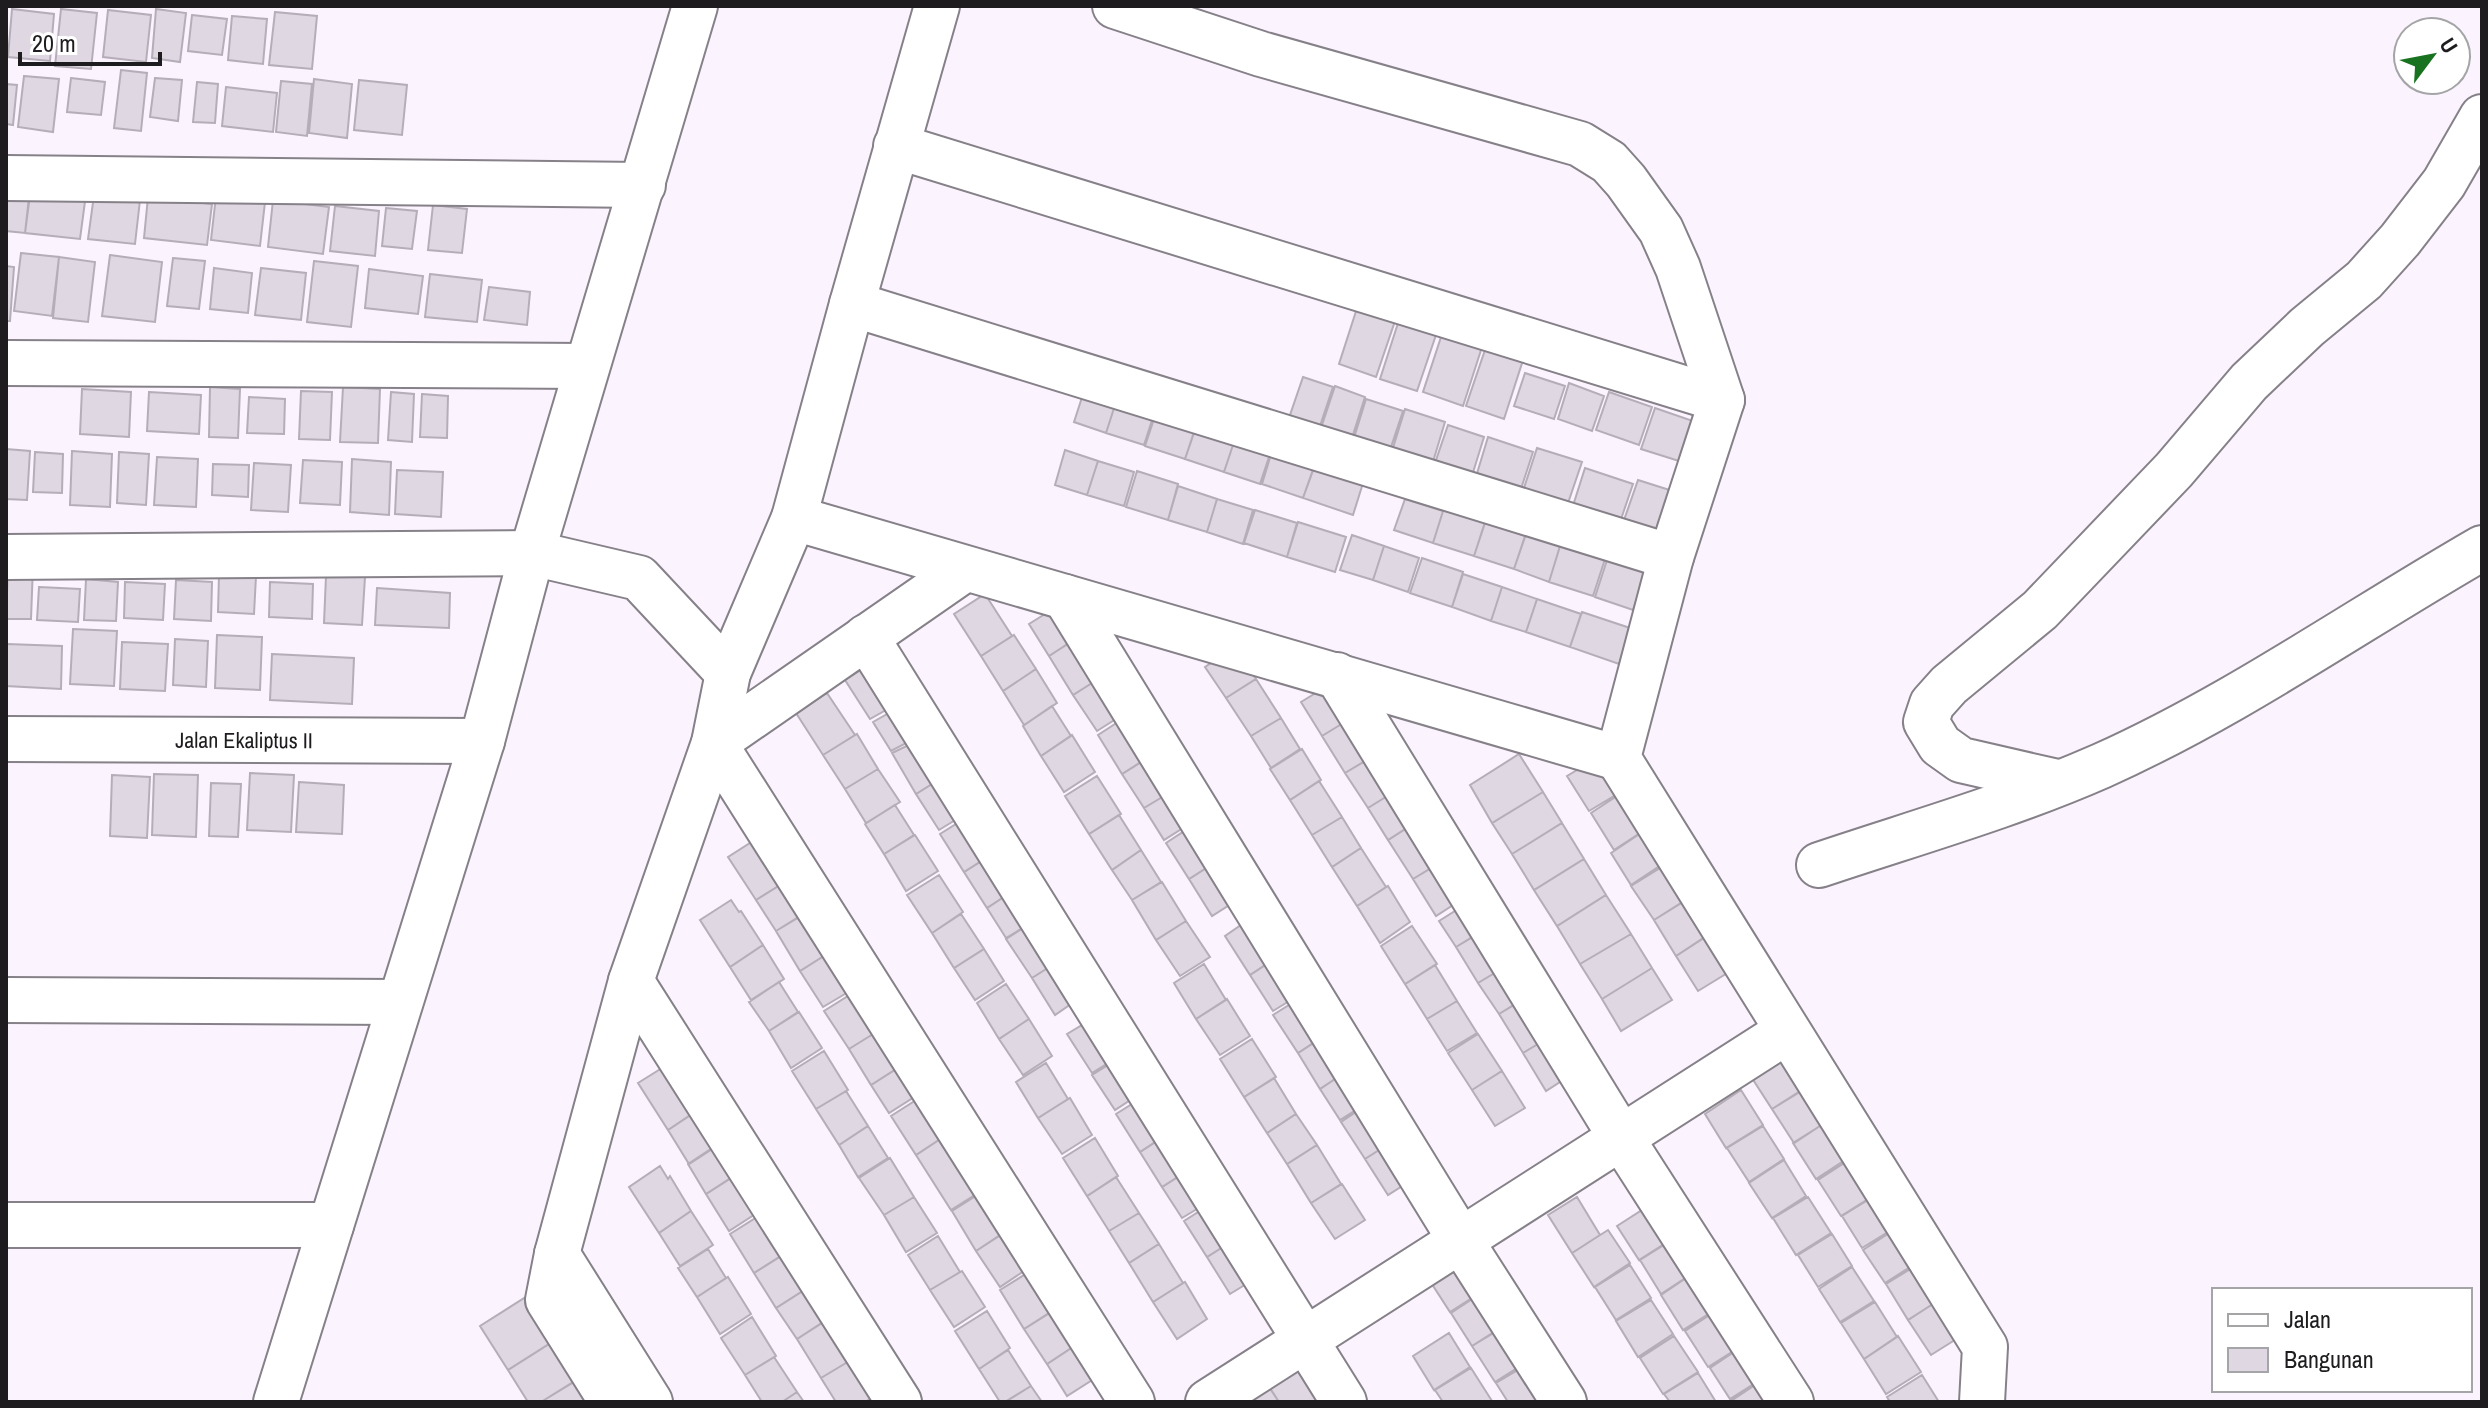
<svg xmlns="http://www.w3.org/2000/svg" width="2488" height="1408" font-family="'Archivo Narrow',sans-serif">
<rect width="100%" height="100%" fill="#fbf4ff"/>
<!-- building -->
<path fill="#dfd7e2" stroke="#b5aeb8" stroke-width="2" d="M12,9l42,5 -4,47 -42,-4z
M61,9l36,4 -6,56 -36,-3z
M156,9l30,4 -6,49 -28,-4z
M108,10l43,5 -5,47 -43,-5z
M275,12l42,4 -5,53 -43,-4z
M192,15l35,4 -5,36 -34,-4z
M232,16l35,3 -4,45 -35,-4z
M121,70l26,3 -6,58 -27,-3z
M24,76l35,3 -6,53 -35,-5z
M71,78l34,4 -4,33 -34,-3z
M155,78l27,2 -4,41 -28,-4z
M314,79l38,5 -5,54 -38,-5z
M359,80l48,5 -5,50 -48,-5z
M281,81l31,3 -5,52 -31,-4z
M197,82l21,2 -3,39 -22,-1z
M6,84l11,1 -4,40 -7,-1z
M226,87l51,6 -4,39 -51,-6z
M31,187l55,7 -6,45 -55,-6z
M6,194l23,3 -4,36 -19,-2z
M94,195l46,5 -5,44 -47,-5z
M216,196l49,6 -5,44 -49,-6z
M148,197l64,7 -5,41 -63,-7z
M273,200l56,7 -6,47 -55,-7z
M433,205l34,4 -5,44 -34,-3z
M335,206l44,5 -4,45 -45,-5z
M386,208l31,3 -5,38 -30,-3z
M21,253l38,4 -7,59 -38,-5z
M110,255l52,7 -7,60 -53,-6z
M59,257l36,5 -7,60 -35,-4z
M173,258l32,3 -6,48 -32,-3z
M314,261l44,5 -7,61 -44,-5z
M6,266l8,1 -4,54h-4z
M214,268l38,5 -4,40 -38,-4z
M261,268l45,5 -5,47 -46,-5z
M369,269l54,7 -5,38 -53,-6z
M430,274l52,6 -5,42 -52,-5z
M489,287l41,5 -3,33 -43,-5z
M1358,305l38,13 -20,59 -37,-13z
M1399,320l38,12 -20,59 -37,-12z
M1442,334l40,13 -19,59 -40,-14z
M1486,347l37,13 -19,59 -38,-13z
M1525,373l40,13 -11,33 -40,-13z
M1303,377l30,10 -14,42 -30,-11z
M1569,383l35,13 -12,35 -34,-12z
M1335,386l30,11 -13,41 -31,-10z
M210,387l30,2 -2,49 -29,-1z
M343,387l37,2 -2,54 -38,-1z
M1085,388l32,11 -11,34 -32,-11z
M82,389l49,3 -2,45 -49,-3z
M301,391l31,1 -2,48 -31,-1z
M149,392l52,3 -2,39 -52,-3z
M391,392l23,2 -2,48 -24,-2z
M1609,392l43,15 -13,38 -43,-15z
M422,394l26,2 -1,42 -27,-1z
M249,397l36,2 -1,35 -37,-1z
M1117,399l38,12 -11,34 -38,-12z
M1366,399l37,12 -14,42 -36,-12z
M1655,408l38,13 -14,40 -38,-12z
M1405,409l40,13 -13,43 -40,-14z
M1157,410l40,14 -12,35 -40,-13z
M1448,425l36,12 -13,42 -37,-13z
M1196,426l39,13 -11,33 -39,-13z
M1488,437l45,15 -14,43 -44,-15z
M1235,439l36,12 -11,33 -36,-12z
M1537,448l45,14 -15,44 -44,-15z
M6,449l24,2 -3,49 -21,-1z
M1065,450l33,11 -11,34 -32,-10z
M72,451l40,3 -2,53 -40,-2z
M1272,451l43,14 -12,33 -41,-14z
M35,452l28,2 -1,39 -29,-1z
M119,452l30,2 -3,51 -29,-2z
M157,457l41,2 -2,48 -42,-2z
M352,459l39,3 -2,53 -39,-3z
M303,460l39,2 -2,43 -40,-2z
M1098,461l36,11 -10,34 -37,-11z
M254,463l37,2 -3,47 -37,-2z
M213,464l36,1 -1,32 -36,-2z
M1315,464l49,16 -11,35 -50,-17z
M1585,468l48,16 -15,44 -47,-16z
M397,470l46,2 -2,45 -46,-3z
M1137,471l41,13 -10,36 -42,-13z
M1638,480l44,14 -15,45 -44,-16z
M1178,486l39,13 -10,33 -39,-12z
M1217,499l36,11 -10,34 -36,-12z
M1405,499l38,12 -10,32 -39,-13z
M1444,508l41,14 -11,34 -41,-13z
M1255,510l42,13 -10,34 -43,-14z
M1298,522l48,15 -11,35 -48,-15z
M1485,523l40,13 -11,33 -40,-13z
M1526,534l34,12 -11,36 -35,-13z
M1352,535l32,11 -11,34 -33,-10z
M1384,546l35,12 -11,34 -35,-12z
M1560,546l45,13 -12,37 -44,-14z
M1608,557l38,13 -13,40 -38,-13z
M1422,558l41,14 -11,35 -42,-14z
M8,566h25l-2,53h-25z
M219,574l37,2 -2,38 -36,-2z
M1463,574l39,13 -11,34 -39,-14z
M326,576l39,1 -3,48 -38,-2z
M86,579l32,3 -2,39 -32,-1z
M176,580l36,2 -1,39 -37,-2z
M125,582l40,2 -2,36 -39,-2z
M270,582l43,2 -1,35 -43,-2z
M39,587l41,2 -2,33 -41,-2z
M1502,587l35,12 -11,33 -35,-11z
M377,588l73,5 -1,35 -74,-3z
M985,594l27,42 -31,20 -27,-42z
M1537,599l44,15 -11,33 -44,-15z
M1061,604l20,31 -32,21 -20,-32z
M1582,612l48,16 -11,36 -49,-17z
M73,629l44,2 -3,55 -44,-2z
M217,635l45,2 -2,53 -45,-2z
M1014,635l22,34 -33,22 -22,-35z
M1079,637l24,39 -30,19 -24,-39z
M175,639l33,2 -2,46 -33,-2z
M122,642l46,2 -3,47 -45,-2z
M7,644l55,2 -1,43 -55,-3z
M1235,647l21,32 -30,19 -21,-31z
M272,654l82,4 -2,46 -82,-4z
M877,660l25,41 -32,18 -25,-39z
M1036,669l21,34 -33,22 -21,-34z
M1105,675l22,37 -30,19 -24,-36z
M1256,679l25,39 -30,18 -25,-38z
M1332,683l21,34 -31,19 -21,-34z
M827,693l28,42 -32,20 -27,-42z
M1052,706l19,30 -30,20 -18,-30z
M896,709l22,28 -27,14 -18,-29z
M1129,715l25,39 -32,20 -24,-39z
M1353,717l24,37 -32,19 -23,-37z
M1281,718l19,31 -29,19 -20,-32z
M857,734l21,35 -33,20 -22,-34z
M1072,735l23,37 -31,20 -23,-36z
M919,740l27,35 -30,19 -24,-41z
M1302,749l19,31 -31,20 -20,-31z
M1519,754l24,38 -51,31 -22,-38z
M1152,755l22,35 -30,18 -22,-34z
M1375,755l22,35 -29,18 -23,-35z
M1597,758l22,35 -30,18 -22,-35z
M878,769l22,33 -34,21 -21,-34z
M250,773l44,2 -3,57 -44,-2z
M154,774l44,1 -2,62 -44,-2z
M112,775l38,2 -3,61 -37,-2z
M947,775l23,36 -31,19 -23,-36z
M1097,776l24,38 -32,20 -24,-38z
M1319,781l23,36 -30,18 -22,-35z
M299,782l45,3 -2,49 -46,-2z
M211,783l30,1 -3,53 -29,-1z
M1174,790l20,31 -30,19 -20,-32z
M1397,790l21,31 -30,19 -20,-32z
M1543,792l19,31 -50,31 -20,-31z
M1620,794l23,37 -29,19 -23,-37z
M895,805l19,30 -30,19 -19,-30z
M972,814l24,38 -32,20 -24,-38z
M1119,815l22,35 -29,20 -23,-36z
M1342,817l19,31 -29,19 -20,-32z
M1418,821l25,40 -30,18 -25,-39z
M1562,823l22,36 -50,31 -22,-36z
M1195,824l24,36 -30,19 -23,-36z
M1644,831l20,32 -33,22 -20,-32z
M915,835l23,36 -32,20 -22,-37z
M761,836l27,44 -32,20 -28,-43z
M1361,848l25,39 -29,19 -25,-39z
M1141,850l20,32 -29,18 -20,-30z
M994,853l22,36 -29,19 -23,-36z
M1584,859l22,36 -49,31 -23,-36z
M1219,860l23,37 -30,19 -23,-37z
M1444,860l23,36 -31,20 -23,-37z
M1665,865l22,34 -33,21 -23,-34z
M939,875l24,37 -31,21 -25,-38z
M788,880l20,31 -32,20 -20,-31z
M1162,882l24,39 -30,19 -24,-40z
M1388,886l22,36 -30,21 -23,-37z
M1016,889l20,31 -30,18 -19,-30z
M1606,895l25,39 -51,30 -23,-38z
M1688,899l22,35 -34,22 -22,-36z
M731,900l8,12 2,-1 22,34 -33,22 -30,-47z
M1471,901l17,27 -32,19 -17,-26z
M806,913l24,39 -30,19 -24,-40z
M961,914l23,35 -30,19 -22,-35z
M1254,916l25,40 -29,19 -25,-39z
M1036,920l26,39 -30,19 -26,-39z
M1186,921l24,36 -30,19 -24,-36z
M1412,926l25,38 -32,20 -24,-38z
M1485,929l23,36 -30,18 -22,-36z
M1711,933l23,36 -36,22 -22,-35z
M1631,934l21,34 -50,31 -22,-35z
M763,945l21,34 -33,21 -21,-33z
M984,949l20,32 -29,19 -21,-32z
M832,951l23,37 -32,19 -23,-36z
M1280,955l24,37 -31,19 -23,-36z
M1062,959l22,36 -29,20 -23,-37z
M1204,964l22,36 -30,19 -22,-36z
M1435,965l22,36 -30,18 -22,-35z
M1508,965l20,31 -29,18 -21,-31z
M1652,968l20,32 -51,31 -19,-32z
M779,982l19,30 -29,19 -20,-29z
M1006,984l23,35 -30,20 -22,-36z
M856,991l22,40 -29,18 -25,-38z
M1305,995l24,38 -31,20 -25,-38z
M1529,996l24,39 -30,18 -24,-39z
M1227,999l23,37 -30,19 -24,-36z
M1457,1001l20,32 -30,18 -20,-32z
M799,1012l23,36 -31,20 -22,-37z
M1097,1016l24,39 -29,18 -25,-39z
M1029,1019l23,37 -29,19 -24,-36z
M878,1031l23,35 -30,19 -22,-36z
M1327,1034l23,35 -30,20 -22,-36z
M1478,1034l24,37 -30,19 -24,-37z
M1553,1035l24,36 -31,20 -23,-38z
M1252,1039l24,38 -32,20 -24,-38z
M824,1051l24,39 -32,19 -24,-38z
M1786,1052l22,34 -36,23 -22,-34z
M1121,1057l23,34 -29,19 -23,-35z
M670,1063l31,45 -33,22 -30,-47z
M1046,1063l22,36 -30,19 -22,-36z
M901,1066l18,28 -30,19 -18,-28z
M1350,1069l20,32 -30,19 -20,-31z
M1502,1071l23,37 -30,18 -23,-36z
M1274,1078l22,36 -29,19 -23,-36z
M1808,1087l21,33 -35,23 -22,-34z
M1741,1090l22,35 -37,23 -21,-34z
M846,1091l22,35 -29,19 -23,-36z
M1148,1094l23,38 -31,20 -24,-38z
M921,1097l24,39 -29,19 -25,-39z
M1070,1098l22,37 -30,19 -24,-36z
M1371,1102l24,38 -30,19 -24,-37z
M701,1108l22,34 -34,22 -21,-34z
M1296,1114l21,31 -30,19 -20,-31z
M1828,1121l23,35 -35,23 -23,-36z
M868,1126l20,32 -30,19 -19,-32z
M1763,1126l21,33 -35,23 -22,-34z
M1169,1133l23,35 -30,19 -22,-35z
M945,1136l36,55 -30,19 -35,-55z
M1095,1138l23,38 -31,20 -24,-38z
M1395,1140l23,36 -30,19 -23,-36z
M717,1145l19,30 -30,19 -18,-30z
M1317,1145l24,39 -30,19 -24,-39z
M890,1158l24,39 -30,18 -25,-37z
M1852,1158l24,36 -35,22 -23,-36z
M1784,1160l22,36 -34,22 -23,-35z
M660,1166l8,13 2,-3 21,35 -32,22 -30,-46z
M1192,1168l20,32 -30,18 -20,-31z
M737,1174l23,37 -31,20 -23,-37z
M1116,1177l23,36 -30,18 -22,-35z
M1342,1184l23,36 -30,19 -24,-36z
M982,1192l24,39 -30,20 -24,-40z
M1876,1195l20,32 -34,21 -20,-32z
M914,1197l23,36 -31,19 -22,-37z
M1577,1197l23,38 -28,18 -24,-38z
M1808,1197l23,36 -35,22 -23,-37z
M1214,1202l23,36 -30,19 -23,-36z
M1653,1203l22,34 -36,23 -22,-34z
M691,1211l22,34 -33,21 -21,-33z
M1139,1213l20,31 -30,19 -20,-32z
M762,1214l24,39 -32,20 -24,-39z
M1897,1228l21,34 -33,21 -22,-33z
M1608,1230l22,33 -36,24 -22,-34z
M1007,1231l23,36 -30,20 -24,-36z
M1832,1234l20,32 -34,21 -20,-32z
M938,1236l22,36 -30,18 -22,-35z
M1237,1238l24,37 -31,19 -23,-37z
M1675,1238l21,33 -35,23 -21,-34z
M1159,1244l24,39 -30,19 -24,-39z
M708,1249l18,29 -29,19 -19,-29z
M784,1254l22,35 -30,19 -22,-35z
M1464,1255l22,34 -36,23 -22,-34z
M1920,1263l22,35 -34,22 -22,-36z
M1630,1265l21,33 -35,22 -21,-33z
M1852,1267l22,34 -34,21 -21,-33z
M1032,1270l24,39 -32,20 -24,-39z
M962,1271l23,36 -31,20 -24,-37z
M1695,1272l23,36 -35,22 -22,-35z
M728,1277l23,37 -31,20 -23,-37z
M1185,1282l22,37 -30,20 -24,-37z
M806,1289l20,31 -29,19 -21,-31z
M1486,1290l22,33 -36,23 -21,-33z
M529,1295l28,44 -49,31 -28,-44z
M1944,1297l22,36 -35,22 -23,-35z
M1651,1300l22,34 -35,23 -22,-36z
M1875,1302l22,35 -33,22 -23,-36z
M1719,1309l24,36 -35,22 -23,-36z
M1054,1310l22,35 -29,19 -23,-35z
M987,1311l23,37 -31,21 -24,-38z
M752,1317l24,39 -31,19 -24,-37z
M827,1320l24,40 -30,18 -24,-39z
M1507,1325l23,35 -35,22 -23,-36z
M1449,1333l21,34 -36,23 -21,-34z
M1674,1336l24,36 -35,22 -23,-36z
M1898,1336l23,36 -35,22 -22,-35z
M557,1339l24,38 -40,25h-13l-20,-32z
M1076,1345l21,32 -30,19 -20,-32z
M1743,1346l20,32 -33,21 -20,-31z
M1008,1350l23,36 -26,16h-5l-21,-33z
M1310,1351l8,51h-39l-14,-21z
M774,1357l23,35 -15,10h-20l-17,-27z
M851,1360l24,36 -10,6h-29l-15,-24z
M1531,1362l17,40h-40l-12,-19z
M1471,1368l21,33 -49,1 -8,-12z
M1698,1373l18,29h-46l-6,-8z
M1922,1375l17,27h-49l-3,-5z
M579,1379l14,23h-52z
M1764,1379l14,23h-46l-1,-1z
M1031,1386l11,16h-37z
M1270,1388l9,14h-31z
M797,1392l7,10h-22z"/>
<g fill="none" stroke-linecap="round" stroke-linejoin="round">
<defs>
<g id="street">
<path d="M1115,6l146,48 319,90 29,18 17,19 35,49 17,38 44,132 -51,157 -53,201 367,589 -3,55"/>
<path d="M896,146l826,254"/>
<path d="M6,178l637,7"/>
<path d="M852,304l819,253"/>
<path d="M6,363l581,3"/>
<path d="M794,518l824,240"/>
<path d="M6,557l526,-4 107,25 89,95"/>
<path d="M965,569l-251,174 418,659"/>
<path d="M1065,597l396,644 103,161"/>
<path d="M866,637l478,765"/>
<path d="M1337,675l285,464 169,263"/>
<path id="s1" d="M6,739l476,2"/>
<path d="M2057,782l-96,-22 -21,-15 -14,-23 6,-18 17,-19 91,-75 134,-140 75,-88 58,-55 57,-47 36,-40 44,-57 38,-66"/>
<path d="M1819,865c95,-32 191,-59 282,-99 134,-60 254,-145 381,-218"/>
<path d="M631,981l268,421"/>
<path d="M6,1000l394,2"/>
<path d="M6,1225h325"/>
<path d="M557,1254l93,148"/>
<path d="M276,1402l206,-661 50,-188 163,-547"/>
<path d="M612,1402l-64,-102 9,-46 74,-273 83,-238 14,-70 66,-155 58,-214 85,-298"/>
<path d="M1208,1402l578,-370"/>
</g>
</defs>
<!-- street casing -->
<use href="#street" stroke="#868089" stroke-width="48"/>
<!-- street -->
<use href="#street" stroke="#fff" stroke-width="44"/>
</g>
<g text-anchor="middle" stroke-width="6" stroke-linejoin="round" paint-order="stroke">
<!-- street labels -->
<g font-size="22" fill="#1f1c20" stroke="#fff">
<text dy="8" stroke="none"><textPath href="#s1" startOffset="238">Jalan Ekaliptus II</textPath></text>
</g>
</g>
<!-- border -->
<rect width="2488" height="1408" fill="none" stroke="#1f1c20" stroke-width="16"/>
<!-- legend -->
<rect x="2212" y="1288" width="260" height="104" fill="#ffffff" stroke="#a5a4a6" stroke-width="2"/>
<rect x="2228" y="1314" width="40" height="12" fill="#ffffff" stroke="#a5a4a6" stroke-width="2"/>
<text x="2284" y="1328" font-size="24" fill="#1f1c20">Jalan</text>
<rect x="2228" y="1348" width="40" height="24" fill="#dfd7e2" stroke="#a5a4a6" stroke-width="2"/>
<text x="2284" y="1368" font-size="24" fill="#1f1c20">Bangunan</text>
<!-- north arrow -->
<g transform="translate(2432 56) rotate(58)"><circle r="38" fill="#ffffff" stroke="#a5a4a6" stroke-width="2"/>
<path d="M0-6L14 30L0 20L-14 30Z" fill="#18721f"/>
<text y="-12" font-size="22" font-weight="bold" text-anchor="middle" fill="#1f1c20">U</text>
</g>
<!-- scale -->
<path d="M20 52v12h140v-12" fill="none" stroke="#1f1c20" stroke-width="4"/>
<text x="32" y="52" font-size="24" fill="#1f1c20" stroke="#ffffff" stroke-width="6" paint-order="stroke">20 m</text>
</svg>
